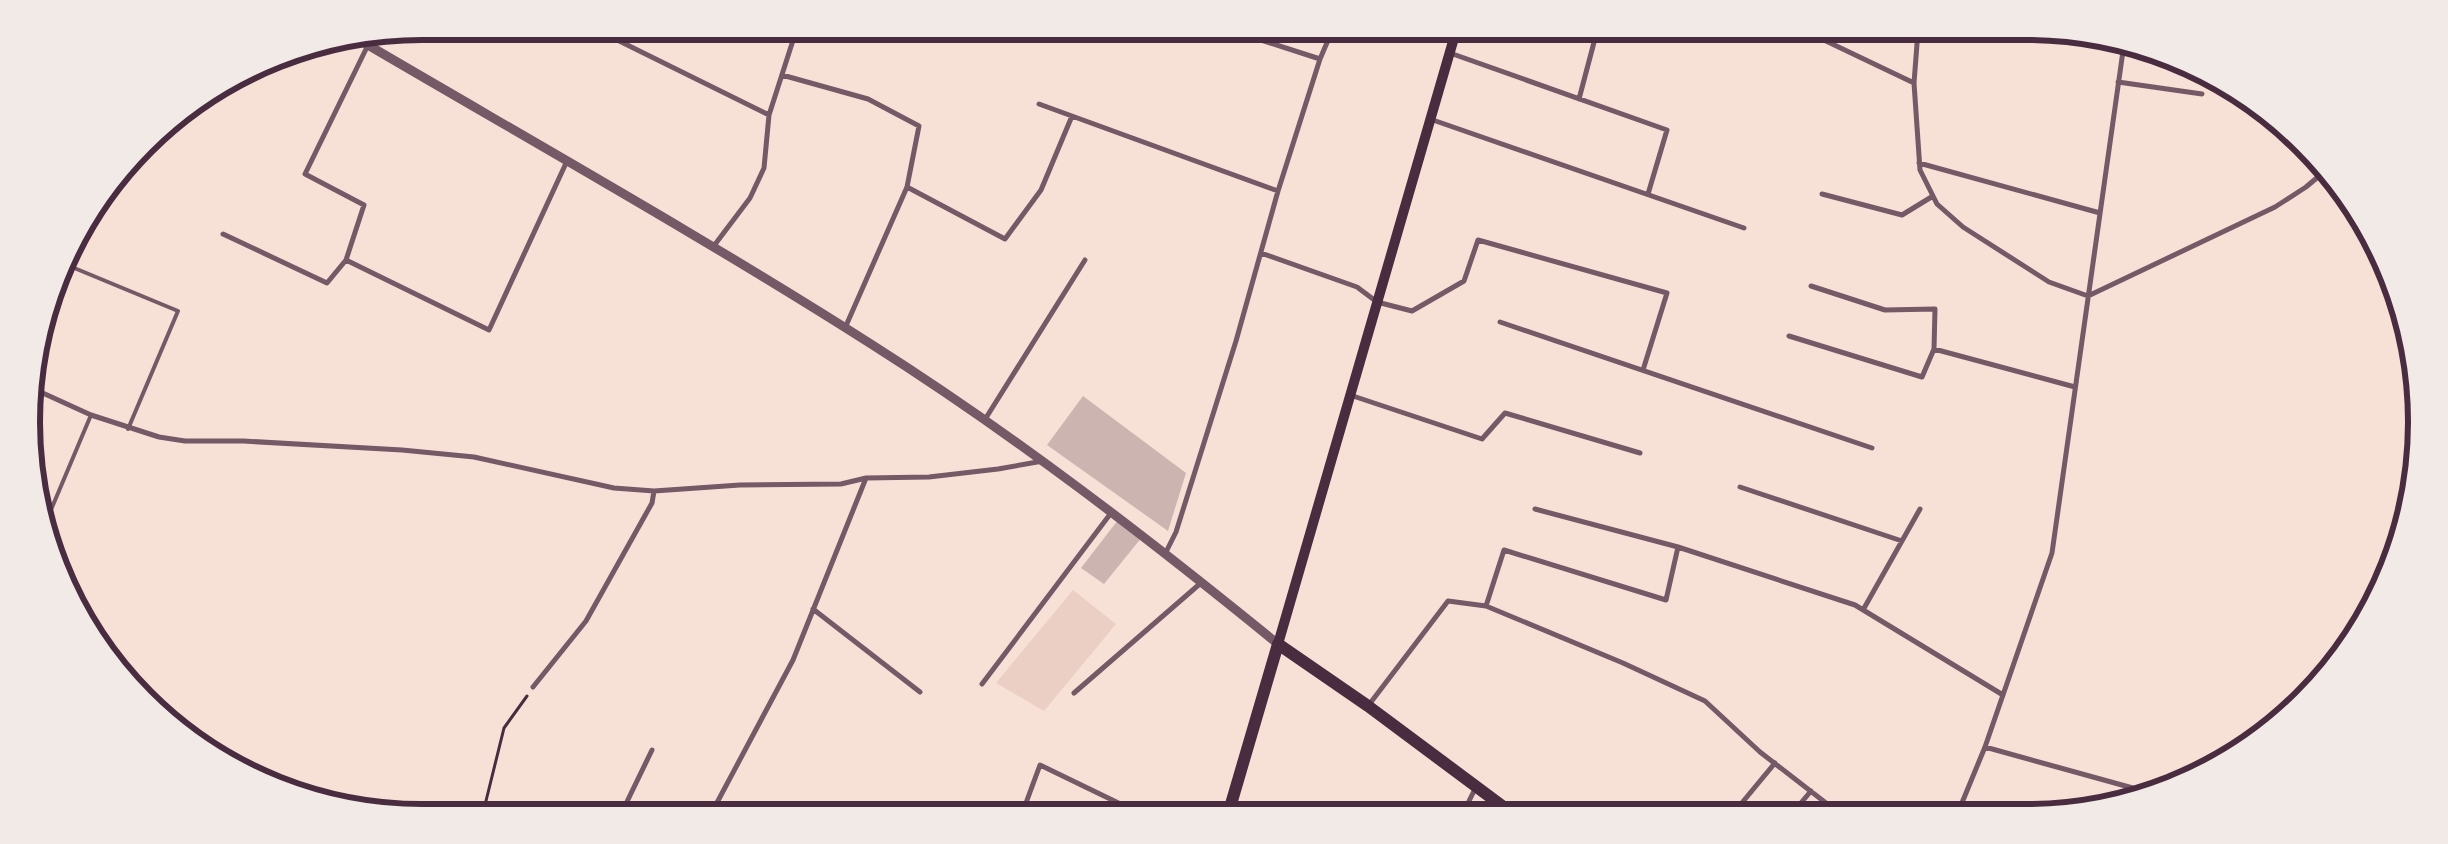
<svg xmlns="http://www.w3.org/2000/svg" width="2448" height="844" font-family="Ubuntu,sans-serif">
<rect width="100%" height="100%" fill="#f7e1d7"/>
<!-- green -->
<path fill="#ebcfc5" d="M1073,590l43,34 -72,87 -48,-28z"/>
<!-- building -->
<path fill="#ccb4b1" d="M1083,396l103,77 -18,58 -121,-86z
M1118,520l24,17 -38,47 -23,-16z"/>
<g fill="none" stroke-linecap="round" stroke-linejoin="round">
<!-- path -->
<path stroke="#4a2c40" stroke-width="3" d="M483,813l21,-85 23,-32"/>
<!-- service -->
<path stroke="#755966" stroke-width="4" d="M67,265l111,46 -50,118
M45,524l46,-109"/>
<!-- minor -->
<path stroke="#755966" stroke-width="5" d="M599,31l170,84
M1233,31l87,28
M1805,31l109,52
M1918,31l-4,52 6,87 17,34 26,23 86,55 39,14 187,-89 31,-20 19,-16
M1450,53l217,77 -19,64
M782,75l86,24 51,27 -12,61 -62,141
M2118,82l84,12
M1579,99l18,-68
M1039,104l239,87
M1430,119l314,109
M1919,163l181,50
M907,187l98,52 36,-49 31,-74
M1822,194l80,21 31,-19
M223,234l104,49 19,-23 143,70 78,-169
M713,247l37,-49 14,-30 5,-53 27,-84
M1261,253l96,34 20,15 35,9 52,-30 14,-41 189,53 -24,77
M346,260l18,-55 -59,-31 63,-129
M1811,286l74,24 50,-1 -1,40
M1500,322l372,126
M1789,336l133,41 12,-28 141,38
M34,389l57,26 68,22 26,4h58l159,9 72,7 140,31 40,3 86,-6 101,-1 25,-6 63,-1 69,-8 45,-8
M1350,395l132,44 23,-26 135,40
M984,421l101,-161
M1740,487l162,54
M1535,509l143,38
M1165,554l11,-22 60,-191 42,-150 42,-132 12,-28
M1486,606l137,57 82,38 55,51 75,58
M813,609l107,83
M1863,610l57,-101
M982,684l129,-171
M533,687l53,-66 66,-118 2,-12
M1074,693l128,-111
M1368,706l80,-105 38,5 18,-56 162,50 12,-53 177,58 148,90
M1985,747l155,43
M1736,810l39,-47
M1795,810l16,-19
M1959,810l26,-63 67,-194 72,-509
M1023,811l17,-46 95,46
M1322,811l1,-2
M1464,811l12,-24
M622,812l30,-62
M712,812l81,-152 73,-182"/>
<!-- tertiary -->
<path stroke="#755966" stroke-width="9" d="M356,38c172,101 347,199 515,306 142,90 277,194 407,300"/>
<!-- secondary -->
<path stroke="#4a2c40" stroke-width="10" d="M1278,644l178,-613"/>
<!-- primary -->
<path stroke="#4a2c40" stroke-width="12" d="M1229,811l49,-167 90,62 141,105"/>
</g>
<!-- crop -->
<path d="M0 0H2448V844H0ZM422 40H2026A382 382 0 0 1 2408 422V422A382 382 0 0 1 2026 804H422A382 382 0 0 1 40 422V422A382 382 0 0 1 422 40Z" fill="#f1eae7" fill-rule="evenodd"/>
<path fill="none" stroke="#4a2c40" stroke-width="6" d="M422 40H2026A382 382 0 0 1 2408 422V422A382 382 0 0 1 2026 804H422A382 382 0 0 1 40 422V422A382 382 0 0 1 422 40Z"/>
</svg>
